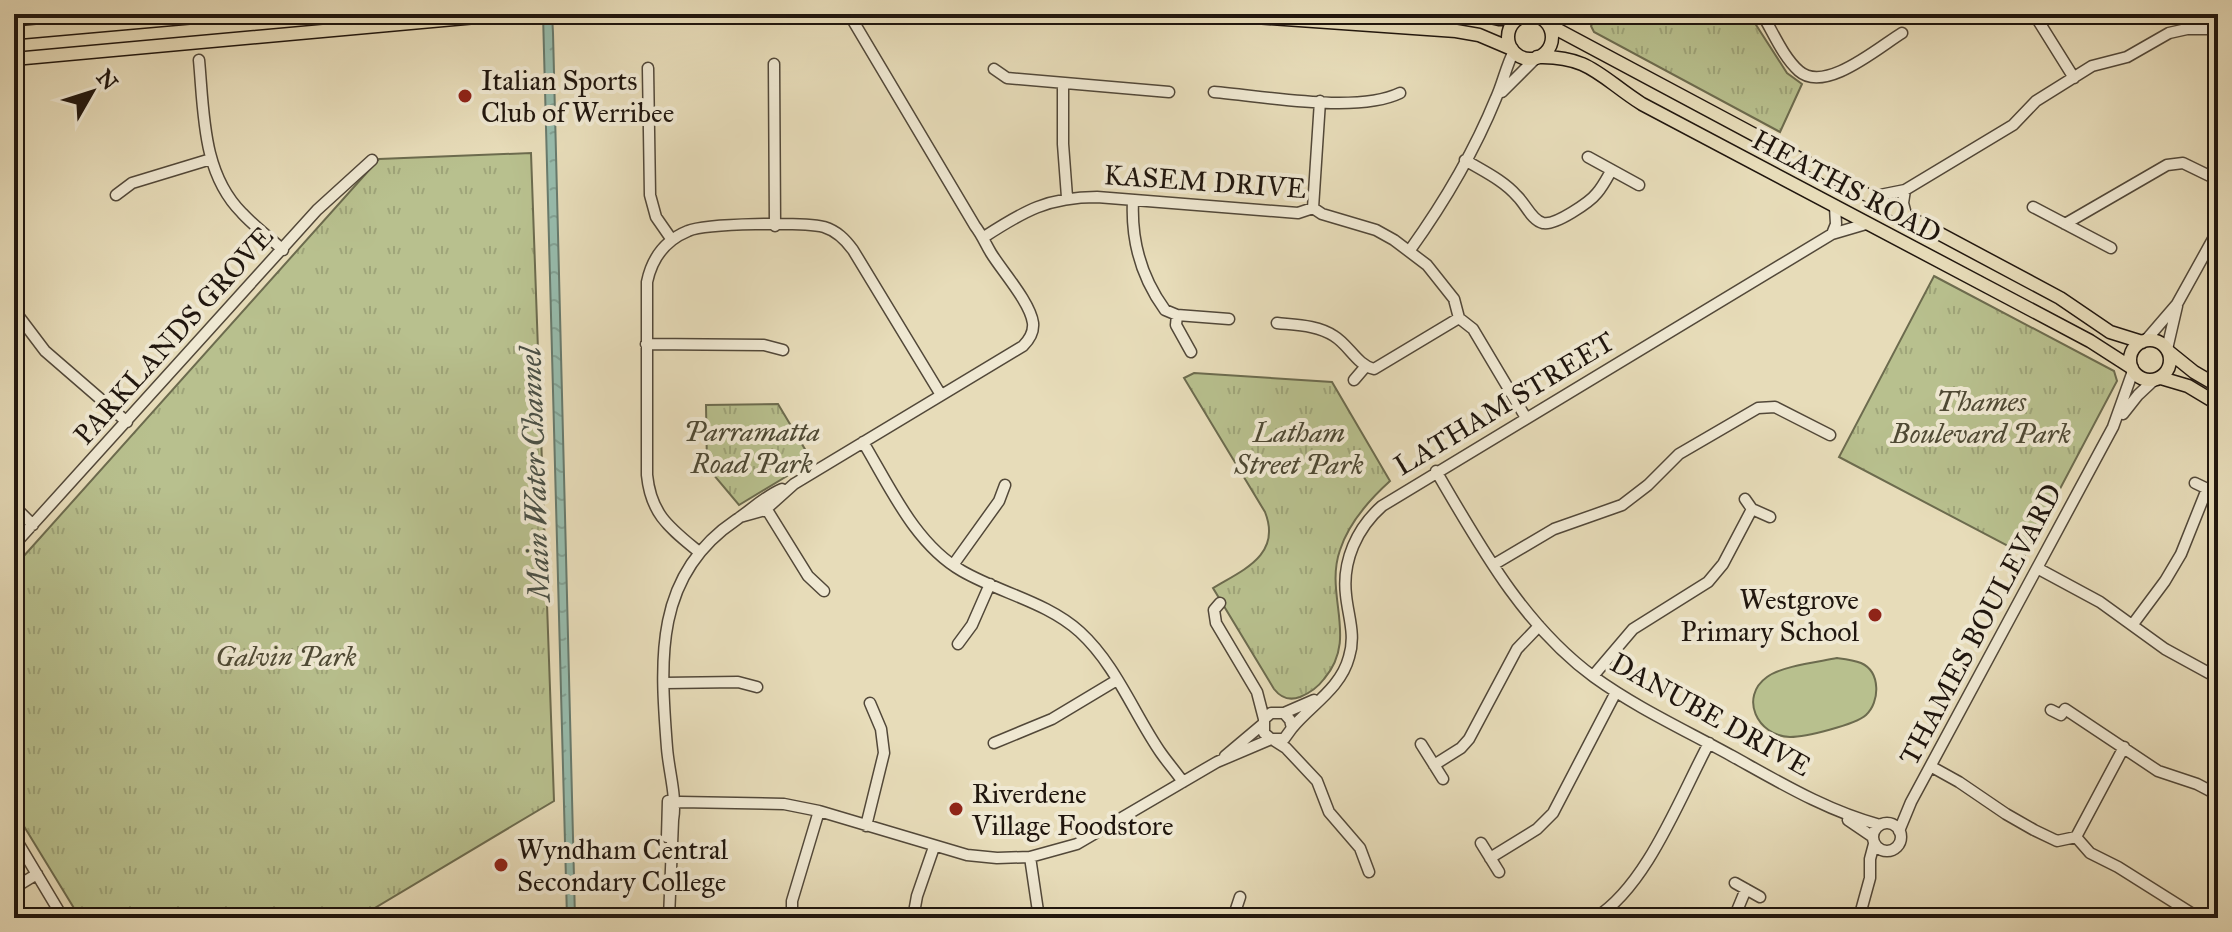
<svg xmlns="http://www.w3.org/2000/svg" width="2232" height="932" font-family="'IM FELL Great Primer',serif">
<defs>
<pattern id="park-tufts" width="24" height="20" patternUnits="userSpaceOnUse" patternTransform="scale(2)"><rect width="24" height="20" fill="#b8c08e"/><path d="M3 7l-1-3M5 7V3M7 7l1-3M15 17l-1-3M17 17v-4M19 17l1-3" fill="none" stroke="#9ea479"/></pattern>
<pattern id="water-ripples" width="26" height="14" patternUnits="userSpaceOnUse" patternTransform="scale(2)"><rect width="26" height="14" fill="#97bcad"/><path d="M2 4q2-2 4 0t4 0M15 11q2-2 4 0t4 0" fill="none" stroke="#82a194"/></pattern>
</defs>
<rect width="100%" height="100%" fill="#e7dcb9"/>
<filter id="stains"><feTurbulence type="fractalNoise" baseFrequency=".0025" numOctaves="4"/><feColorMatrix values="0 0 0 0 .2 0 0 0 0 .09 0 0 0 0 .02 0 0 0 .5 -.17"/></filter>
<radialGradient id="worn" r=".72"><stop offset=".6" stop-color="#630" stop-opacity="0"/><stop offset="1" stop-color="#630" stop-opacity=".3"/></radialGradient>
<!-- grass -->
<path fill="#b8c08e" stroke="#6c6b4e" stroke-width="2" d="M1837,658c8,1 17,2 24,5 20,9 19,39 5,52 -11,10 -61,22 -76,22 -33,-1 -51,-40 -23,-60 15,-11 51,-15 70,-19z"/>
<!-- park -->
<path fill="url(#park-tufts)" stroke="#6c6b4e" stroke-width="2" d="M1598,14h151l38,59 15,11 -22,48 -186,-100 -3,-6z
M531,153l23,648 -196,117h-278l-66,-108v-243l365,-408z
M1934,276l180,95 3,10 -92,174 -186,-98z
M1194,373l138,9 58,99c-21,19 -41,41 -50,69 -16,46 19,88 -16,129 -6,8 -14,14 -24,18 -11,4 -19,1 -26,-8l-61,-101c30,-18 69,-33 52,-76l-81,-134z
M778,404l34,57 -73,44 -32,-38 -1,-62z"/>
<!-- water -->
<path fill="url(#water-ripples)" stroke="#677a6d" stroke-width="2" d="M543,14h9l1,19 22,885h-8z"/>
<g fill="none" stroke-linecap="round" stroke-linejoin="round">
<defs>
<path id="minor" d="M1762,14c11,18 21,43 37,57 26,23 80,-24 103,-38
M2034,14l40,64
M1526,15v-1
M199,60c5,53 3,113 43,153 12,13 28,25 41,37
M774,64l1,162
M648,68l2,127 6,22 16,23
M994,69l13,9 162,14
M1063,83v61l4,53
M1214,92c50,4 142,22 186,1
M1502,92l34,-34
M1588,157l51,28
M1465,160c18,11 38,20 52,36 8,7 15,25 26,27 12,3 47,-21 54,-30 6,-7 10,-15 14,-22
M1905,190l-2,13 4,15
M116,195l16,-12 79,-24
M1870,197l35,-7 108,-65 23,-24 56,-35 35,-9 42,-24 18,-4h31
M1133,201c-2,41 8,76 32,109l12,5 52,4
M2033,207l78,41
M1313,208l7,-107
M2065,224l102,-59 16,-2 35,17
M1832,234l4,-10 -1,-17
M984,237c40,-26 64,-40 113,-40l201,16 15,-5 9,6 54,16 18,10 33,25 27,34 5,19 14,11 53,89
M1410,250c33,-46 64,-98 86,-152 7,-15 10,-32 18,-47
M14,310l31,41 82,71
M1177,315l-1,10 15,27
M1277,323c19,2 41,2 57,13 15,9 23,29 40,33l85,-51
M2146,340l31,-36 41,-74
M646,344l118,1 19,5
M2167,349l10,-43
M1354,380l12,-14
M2123,414l15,-19 16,-15
M863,442c27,45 52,102 99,129 38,22 85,31 118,61 36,33 54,82 81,121 7,10 15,19 22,29
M1436,471c44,75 87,154 158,206 43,31 91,53 138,79 47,26 95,55 148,69
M2195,483l23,11
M1745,499l7,10 18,8
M764,505l44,71 16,15
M14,506l19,19
M740,517l25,-7 29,-26 229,-138c6,-6 11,-13 10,-23 -3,-21 -31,-52 -42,-70 -6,-10 -9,-18 -16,-27l-126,-212
M14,545l303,-335 55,-50
M699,552c-29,-24 -48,-37 -52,-77v-193c5,-24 19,-42 41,-51 18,-8 116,-9 136,-4 13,4 21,12 29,23l88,145
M953,565l46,-64 6,-16
M1493,565l61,-36 68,-24 26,-20 31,-31 79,-46 17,-1 55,28
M2037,568l63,34 65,47 53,29
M1220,603l-6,7 2,13 41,69 7,27
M2133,624l32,-43 16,-27 26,-65
M958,644l14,-19 18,-41
M1593,676l40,-47 75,-47 15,-18 29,-55
M665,683l73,-1 19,5
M2051,710l10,5 4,-6 93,62 39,13 21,11
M1284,713l30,-13
M1292,728c19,-23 49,-40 57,-71 7,-22 -1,-41 -3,-62 -4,-34 11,-67 36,-89l450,-272 34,-10
M1275,741l11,7 31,33 12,31 31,36 9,24
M994,743l58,-24 65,-39
M1421,744l22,35
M1225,756l38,-32
M1434,765l27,-17 8,-9 48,-90 22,-23
M1932,767l27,15 47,32 28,16 23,11 19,-4 14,16 28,14 81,51
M668,806l12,-4 104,2 35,7 148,44 30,3 33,-1 47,-13 140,-82 54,-23h13l8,-11 -2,-8 -6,-7h-13l-7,6v14l7,6
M1848,820l25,17
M1873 837a14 14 0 1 1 28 0a14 14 0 1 1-28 0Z
M866,826l18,-73 -3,-24 -11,-26
M1899,831l12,-29 202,-375 20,-56
M14,836l49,82
M667,837l1,-36
M2076,837l48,-90
M1481,843l18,29
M1030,857l9,61
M1490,858l47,-29 16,-16 63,-121
M1735,883l25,14
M14,888l23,-14
M669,918l4,-98c4,-24 -4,-47 -6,-72 -7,-89 -13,-173 69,-228 15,-10 29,-24 46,-31
M792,918v-17l27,-90
M913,918l4,-22 17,-49
M1233,918l7,-21
M1595,918c52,-32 85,-121 114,-175
M1734,918l12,-29
M1859,918l11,-40v-19l4,-15"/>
<path id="major" d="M1212,14l244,17 23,4 33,14
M1477,14l22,5 19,-1
M1508 37a22 22 0 1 1 44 0a22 22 0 1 1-44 0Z
M1549,25l511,273 50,34 32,10
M14,33l215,-19
M1537,57c52,-2 64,21 105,47l448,237 42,27
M14,59l496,-45
M2130 360a20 20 0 1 1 40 0a20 20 0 1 1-40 0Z
M2168,351l26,21 24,14
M2161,378l27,8 30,18"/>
</defs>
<!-- minor casing -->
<use href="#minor" stroke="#524839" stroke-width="13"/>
<!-- major casing -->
<use href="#major" stroke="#20160e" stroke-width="15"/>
<!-- minor -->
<use href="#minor" stroke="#efe8d2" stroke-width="10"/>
<!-- major -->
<use href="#major" stroke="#e7dcb9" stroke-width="12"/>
</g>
<!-- markers -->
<g fill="#8f2418" stroke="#efe8d2" stroke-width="3">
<circle cx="465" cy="96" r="8"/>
<circle cx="1875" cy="615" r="8"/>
<circle cx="956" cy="809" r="8"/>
<circle cx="501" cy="865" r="8"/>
</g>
<g text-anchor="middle" stroke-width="8" stroke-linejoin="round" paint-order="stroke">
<!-- poi labels -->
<g font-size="28" fill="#20160e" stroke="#efe8d2" text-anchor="start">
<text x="481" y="90">Italian Sports<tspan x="481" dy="32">Club of Werribee</tspan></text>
<text x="1859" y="609" text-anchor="end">Westgrove<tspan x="1859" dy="32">Primary School</tspan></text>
<text x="972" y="803">Riverdene<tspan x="972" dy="32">Village Foodstore</tspan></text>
<text x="517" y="859">Wyndham Central<tspan x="517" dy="32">Secondary College</tspan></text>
</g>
<!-- street labels -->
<g font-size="28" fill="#20160e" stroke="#efe8d2">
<text transform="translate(1205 181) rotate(4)" y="10">KASEM DRIVE</text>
<text transform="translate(1847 186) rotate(28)" y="10">HEATHS ROAD</text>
<text transform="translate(173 335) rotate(-48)" y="10">PARKLANDS GROVE</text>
<text transform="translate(1504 403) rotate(-31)" y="10">LATHAM STREET</text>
<text transform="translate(1980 624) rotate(-62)" y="10">THAMES BOULEVARD</text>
<text transform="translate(1711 714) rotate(29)" y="10">DANUBE DRIVE</text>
</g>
<!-- park labels -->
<g font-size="28" font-style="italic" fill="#4e4934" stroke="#efe8d2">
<text x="1981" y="411">Thames<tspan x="1981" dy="32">Boulevard Park</tspan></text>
<text x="752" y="441">Parramatta<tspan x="752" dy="32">Road Park</tspan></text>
<text x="1299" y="442">Latham<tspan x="1299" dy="32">Street Park</tspan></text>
<text x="286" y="666">Galvin Park</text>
</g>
<!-- water labels -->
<g font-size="30" font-style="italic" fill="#4a5046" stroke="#efe8d2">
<text transform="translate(535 474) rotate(-92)" y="10">Main Water Channel</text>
</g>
</g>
<!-- margin -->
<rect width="2232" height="932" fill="none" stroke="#e7dcb9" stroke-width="48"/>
<rect x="16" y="16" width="2200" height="900" fill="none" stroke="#20160e" stroke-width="4"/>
<rect x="24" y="24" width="2184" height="884" fill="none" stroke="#20160e" stroke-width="2"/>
<!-- north arrow -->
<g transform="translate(92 92) rotate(51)" stroke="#efe8d2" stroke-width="6" paint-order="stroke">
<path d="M0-6L14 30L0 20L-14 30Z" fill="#20160e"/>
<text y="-12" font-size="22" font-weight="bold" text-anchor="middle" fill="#20160e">N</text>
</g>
<rect width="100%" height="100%" filter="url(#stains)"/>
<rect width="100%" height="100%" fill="url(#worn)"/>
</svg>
